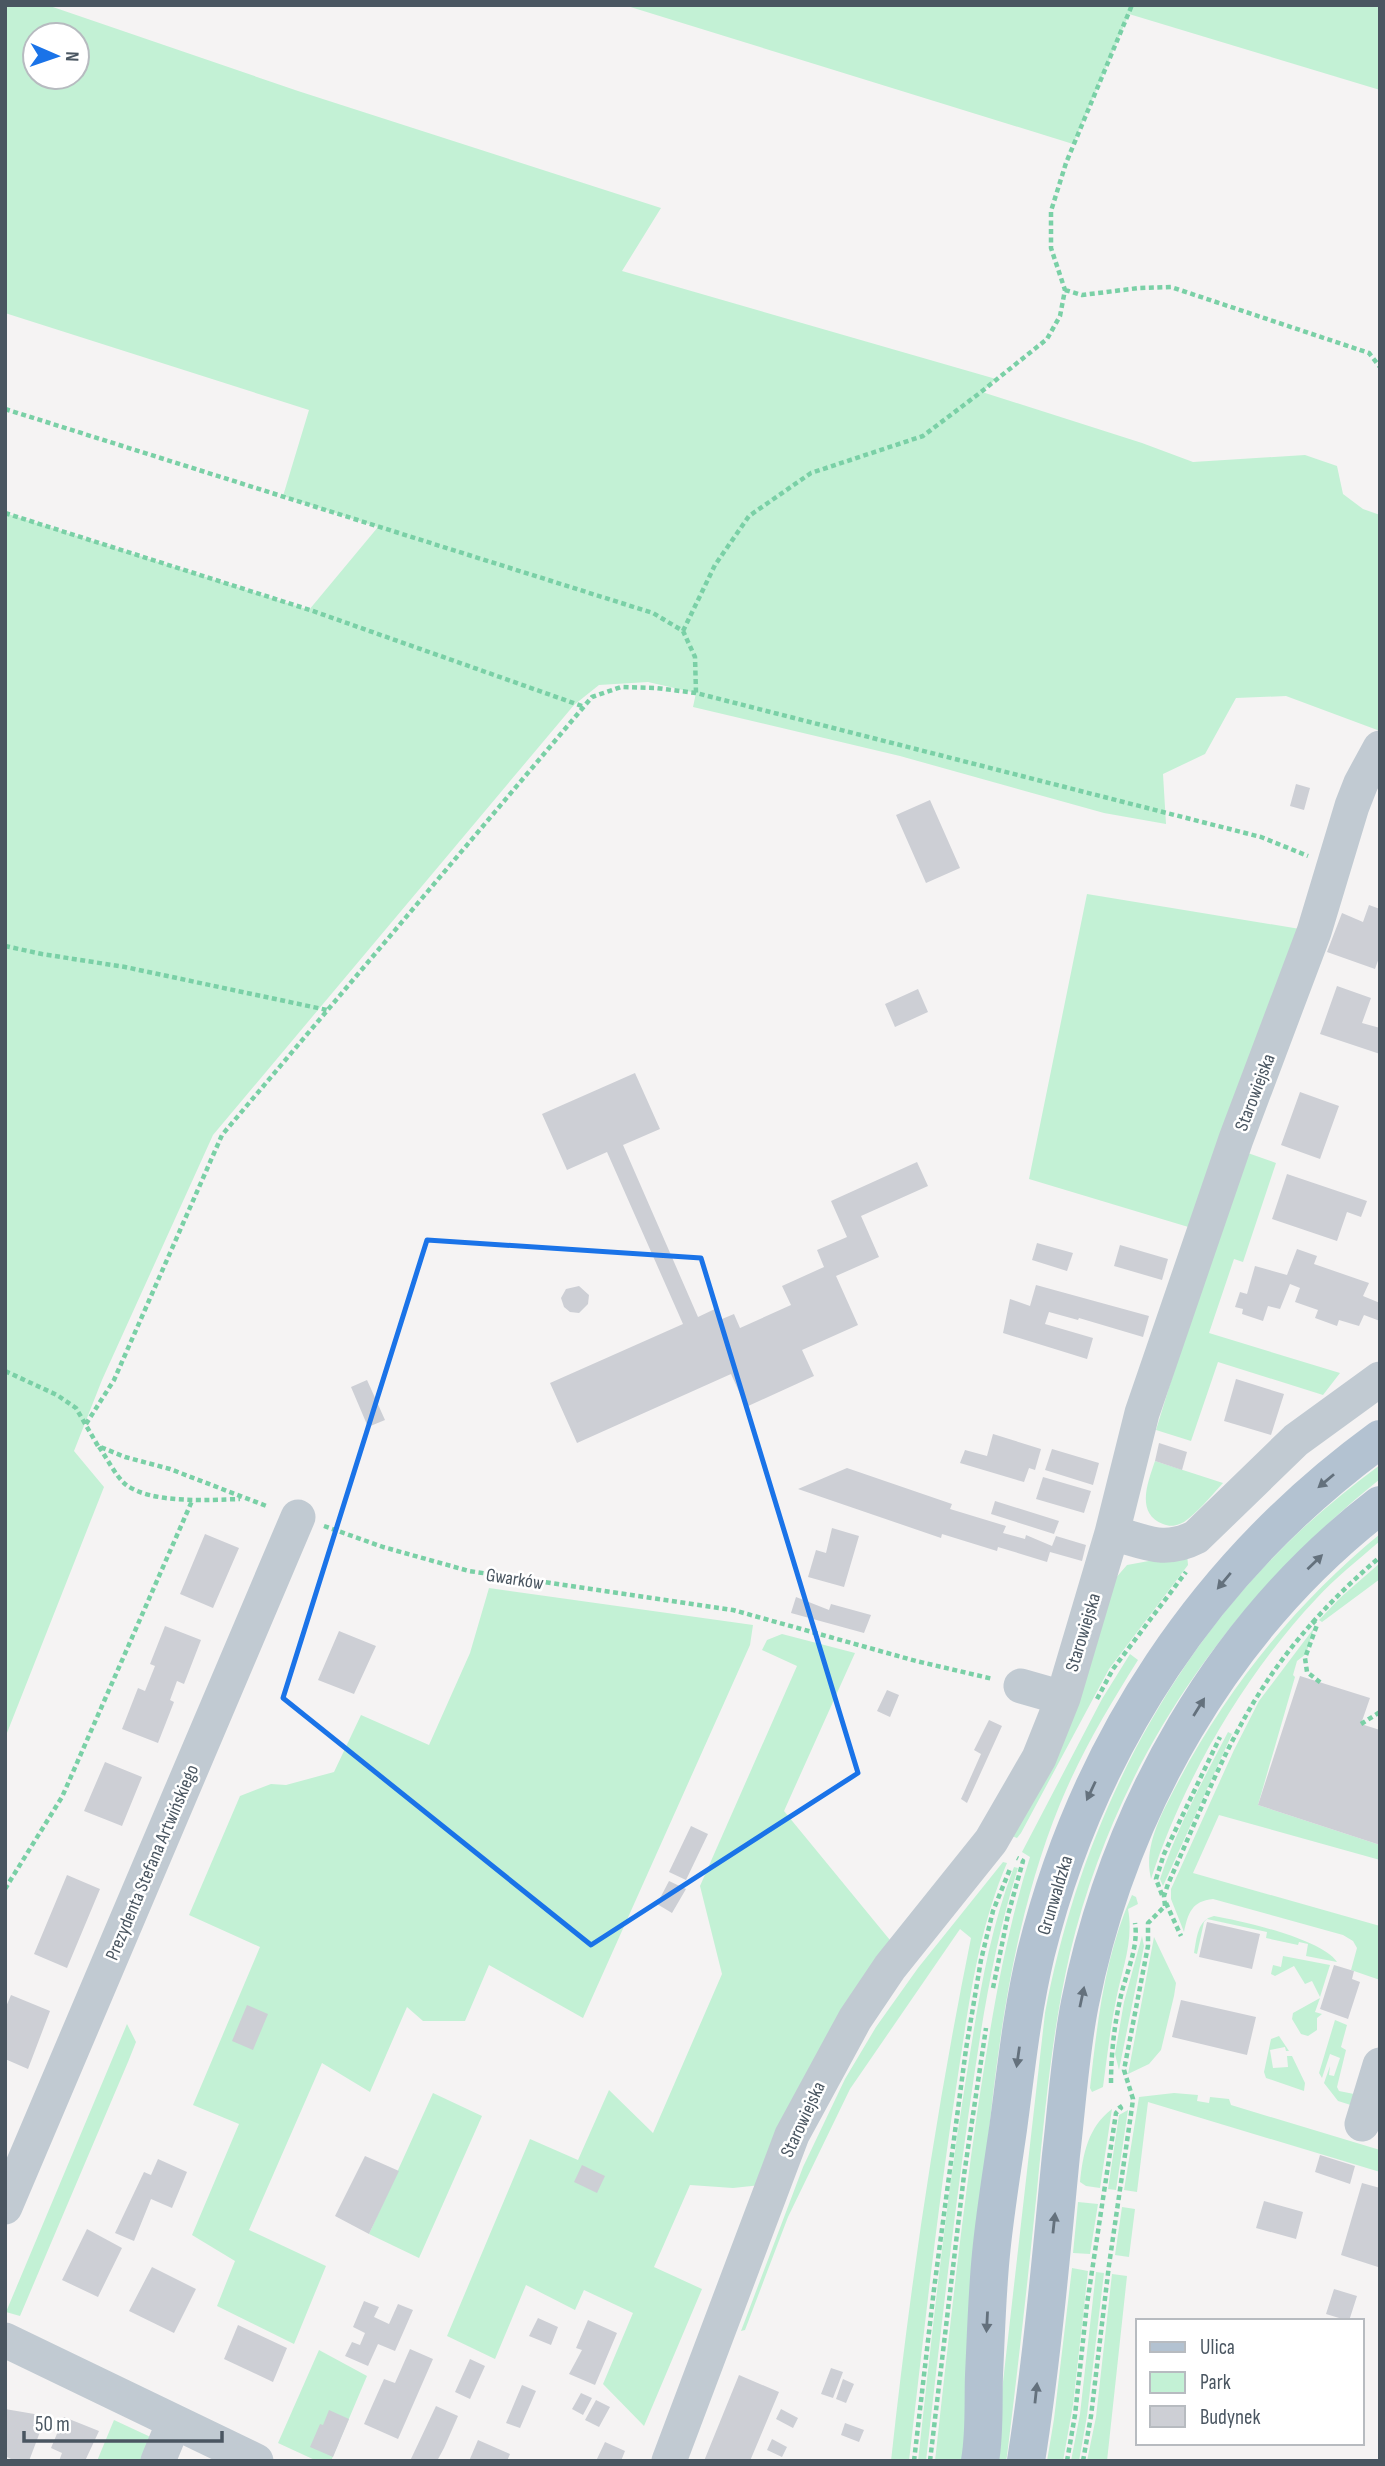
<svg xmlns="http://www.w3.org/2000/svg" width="1385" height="2466" font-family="'Sofia Sans Condensed',sans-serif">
<rect width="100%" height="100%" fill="#f5f3f3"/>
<!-- green -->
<path fill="#c3f1d5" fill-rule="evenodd" d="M5,5h42l251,86 363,117 -39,63 374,108 -14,13 160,51 51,19 112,-7 32,11 6,28 20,15 17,6v216l-94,-35 -50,2 -31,56 -42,20 3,50 -62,-11 -204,-57 -207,-49 3,-14 -48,-11 -49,3 -25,20 -361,430 -111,245 -28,71 30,36 -99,251v-1225l304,97 69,-83 -95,-31 26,-86 -304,-97zM35,35h42v42h-42z
M624,5h756v85l-251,-76 -56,130z
M1087,894l219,36 -111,299 -166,-50z
M1245,1152l31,11 -33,99 -9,-3 -25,74 131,40 -17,22 -105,-33 -27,79 -35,-11 58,-189z
M1155,1461l68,22c-12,13 -25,29 -39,39 -7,4 -14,5 -21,2 -28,-11 -15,-42 -8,-63z
M1380,1465v14c-153,123 -264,282 -310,474 -18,78 -25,158 -33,237 -9,89 -19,177 -30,266l-1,5h-12l51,-448c35,-184 119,-355 257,-484 25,-23 51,-44 78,-64z
M1380,1534v7c-22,19 -45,37 -64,58 -71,75 -133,181 -165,280 -8,-33 11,-66 26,-95 50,-96 119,-181 203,-250z
M1187,1554l1,11 -79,104 -88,164 -4,5 -8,-3 105,-255 13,-15z
M1380,1563v16l-58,43 -3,-2 22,-23z
M489,1588l264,37 -3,20 -167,373 -94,-53 -24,56h-42l-16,-14 -37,85 -48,-29 -73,167 77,36 -32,78 -77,-38 18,-45 -43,-26 47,-111 -46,-19 67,-158 -71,-32 51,-119 31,-12 15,1 48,-13 27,-57 68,30 41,-92z
M1314,1628l-8,26 -9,7 -4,14 2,2 -37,128 122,40v15l-161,-45 -26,58 187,53v54l-29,-10 6,-22 -4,-7 -10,-6 -130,-36c-21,2 -25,14 -29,33l-13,-33v-10l63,-139 25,-49z
M782,1634l73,19 -71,158 110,134 -133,240 -28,3 -43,-3 -36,82 48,22 -58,137 -41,-42 30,-71 -49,-23 -9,20 -49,-25 -31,74 -48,-23 83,-197 48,21 31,-70 44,43 69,-159 -22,-88 97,-220 -35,-16 5,-10z
M1130,1654l8,6c-29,46 -57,93 -78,144 -46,113 -62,235 -74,356 -9,100 -15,200 -20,301h-31c13,-118 26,-237 43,-354 13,-85 26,-168 52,-250l-8,-5 80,-153z
M1228,1732l4,2 -69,152 -3,-7c17,-51 43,-99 68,-147z
M1003,1862l4,1c-29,67 -38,141 -49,212 -20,128 -34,257 -49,386h-18c19,-175 45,-351 80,-523l-11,-9 -110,160 -62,128 -43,113 -4,1 62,-164 42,-88 31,-52 42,-59z
M1014,1867l4,1c-26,82 -38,166 -50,250 -16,114 -29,228 -42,343h-8c14,-126 27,-252 47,-376 12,-75 22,-148 49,-218z
M1132,1895l4,2 2,7 -10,5c6,32 -6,60 -12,91 -6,29 -9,58 -13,87l-11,5 -2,-4c7,-64 15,-134 42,-193z
M1214,1916c28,5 108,23 123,46l-31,-6 2,-12 -9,-2 -1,3 -32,-7 1,-6 -60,-13 -3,3 -7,32 -3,-1c3,-15 3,-33 20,-37z
M1142,1936l2,10 -25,124 -4,-16 9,-52z
M1154,1937l22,46 -2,13 -13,54 -12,14 -21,10z
M1283,1956l47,9 -10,32 -8,-16 -7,3 -11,-18 -19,10 -4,-2 2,-9 8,2z
M1320,1998l-5,14 7,2 -5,4v12l-9,6 -7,-2 -9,-15 1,-6z
M1335,2020l12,5 -6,22 5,3 -9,37 2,4 20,4 -5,11 -16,-5 -14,-18 6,-17 -1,9 5,1 6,-18 -10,-4 -8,24 -3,-5z
M127,2024l9,18 -8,20 -108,254 -14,-4z
M1279,2036l10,15h-3l-1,-4 -15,3 3,18 15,-1 -1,-11h5l13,27 -1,8 -38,-13 -2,-6 7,-33z
M433,2093l49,23 -63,142 -50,-24z
M1174,2093l24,2 -1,6 12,2 1,-6 19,2 2,6 149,45v22l-232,-70 -11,90 -13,-2 15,-93z
M1112,2109l-12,79 -14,-2 -6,-4c3,-28 8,-55 32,-73z
M1128,2110l-12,80 -8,-1 11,-74z
M1078,2202l20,2 -8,50 -17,-1z
M1122,2207l13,2 -6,48 -14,-2z
M1072,2268l16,3 -15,134 -10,56h-16l7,-42z
M1096,2272l8,1 -17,143 -8,45h-8l9,-47z
M1112,2274l15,2 -20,185h-20l9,-44z
M319,2350l48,26 -36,85h-14l-39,-18z
M114,2420l43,20 -9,21h-51z"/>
<!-- building -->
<path fill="#cdcfd5" d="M1296,784l14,4 -6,22 -14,-4z
M930,800l30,68 -34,15 -30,-68z
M1369,905l11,4v46l-5,14 -48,-17 15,-39 21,9z
M1337,986l34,12 -9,25 18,5v26l-60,-20z
M918,989l10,23 -33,15 -10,-23z
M635,1073l25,56 -37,16 75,172 19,-9 5,11 12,-5 6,14 51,-23 -9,-19 42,-19 -7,-17 30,-13 -16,-36 86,-39 11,24 -67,30 18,41 -43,19 22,49 -56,25 12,26 -68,31 -15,-33 -154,69 -27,-60 133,-59 -76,-172 -40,18 -25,-56z
M1300,1092l39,14 -19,53 -39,-14z
M1287,1174l80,27 -6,16 -14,-5 -10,29 -65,-22z
M1037,1243l36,10 -6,18 -35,-11z
M1120,1245l48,14 -6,21 -48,-14z
M1297,1249l20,7 -3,8 55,19 -6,13 17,7v18l-16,-6 -5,11 -20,-6 -2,6 -22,-8 3,-8 -23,-8 5,-14 -10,-4 -10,25 -12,-3 -5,15 -21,-7 1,-5 -8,-2 5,-15 7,2 8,-28 32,9z
M1036,1285l113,31 -6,21 -64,-19 -1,2 -29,-8 -4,12 48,14 -6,21 -84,-26 7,-34 20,7z
M579,1286l10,9 -1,9 -9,9 -9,-1 -6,-5 -3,-9 5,-9z
M1236,1379l48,15 -13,41 -47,-14z
M367,1380l18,40 -17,7 -17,-40z
M993,1434l48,15 -6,21 -6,-2 -5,14 -64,-19 5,-13 22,6z
M1159,1443l28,9 -5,18 -27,-9z
M1052,1449l47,14 -6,22 -48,-15z
M847,1468l105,36 -2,5 56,17 -3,7 22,6 1,-4 26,11 4,-10 30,9 -4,16 -32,-9 -3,10 -49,-15 -1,4 -55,-17 -1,4 -143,-49z
M1043,1477l48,14 -7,22 -48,-14z
M995,1501l64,20 -5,13 -63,-20z
M832,1528l27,8 -15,51 -36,-10 8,-27 10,3z
M205,1534l34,14 -26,60 -33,-14z
M796,1597l33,13 2,-6 40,11 -7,18 -73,-20z
M165,1626l36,14 -17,44 -7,-3 -7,19 4,2 -16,41 -36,-14 16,-41 7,3 10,-25 -5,-2z
M339,1631l37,15 -22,48 -36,-14z
M1300,1676l70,22 -9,26 19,6v115l-122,-40z
M887,1690l12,5 -9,22 -13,-6z
M989,1720l13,6 -35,77 -6,-4 20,-45 -7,-4z
M105,1762l37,15 -20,49 -38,-15z
M691,1826l17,8 -22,46 -17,-8z
M67,1875l33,14 -33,79 -33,-14z
M669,1881l17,8 -14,24 -15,-9z
M1207,1922l53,12 -8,35 -53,-12z
M1334,1965l20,6 -2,8 8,3 -12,37 -28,-10z
M11,1995l39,16 -22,58 -23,-10v-50z
M1181,2000l75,17 -9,38 -75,-18z
M247,2005l21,9 -15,36 -21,-9z
M1320,2155l35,11 -5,18 -35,-12z
M365,2156l34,15 -30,63 -34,-18z
M158,2159l29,13 -15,36 -21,-9 -17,42 -19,-8 29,-61 7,3z
M582,2165l23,11 -8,17 -23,-11z
M1362,2183l18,5 -2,79 -37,-12z
M1264,2201l39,11 -7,27 -40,-11z
M87,2229l35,19 -24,49 -36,-17z
M152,2267l44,22 -22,44 -45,-22z
M1334,2289l23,7 -8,25 -23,-7z
M364,2301l15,6 -5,10 15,7 9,-20 15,6 -18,41 -17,-7 -10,22 -23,-10 7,-14 8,3 5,-12 -12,-6z
M538,2318l20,9 -7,18 -22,-9z
M588,2320l29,13 -22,52 -26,-11 13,-24 -6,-2z
M238,2325l49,23 -14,34 -49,-23z
M410,2349l23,10 -35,80 -34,-15 20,-45 11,4z
M470,2359l15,7 -15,33 -15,-7z
M831,2368l12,4 -10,26 -12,-4z
M739,2375l40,17 -29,69h-46z
M843,2379l11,5 -8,19 -10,-4z
M522,2385l14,6 -16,37 -14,-5z
M581,2393l11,5 -9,17 -11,-6z
M596,2400l14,7 -11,20 -14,-7z
M436,2406l22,10 -14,32 -7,13h-27z
M5,2409l41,7 -17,45h-14l-10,-5z
M781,2409l17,9 -5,10 -17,-9z
M329,2410l20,9 -16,38 -23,-10 10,-23 3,1z
M64,2417l35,14 -14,30h-26l3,-8 -11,-5z
M845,2423l19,7 -5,12 -18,-7z
M772,2439l15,8 -5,10 -15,-7z
M478,2440l32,14 -3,7h-38z
M605,2442l20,9 -4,10h-25z"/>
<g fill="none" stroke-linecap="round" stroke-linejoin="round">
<!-- path -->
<path stroke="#7ad0a6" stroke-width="4.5" stroke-dasharray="5 3.5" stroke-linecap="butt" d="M1065,290l17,5 57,-7 32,-1 198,66 11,14
M5,409l648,204 30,18 12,26 1,36
M5,513l305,97 272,96
M683,631l32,-66 34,-49 62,-43 112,-37 58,-44 66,-53 13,-23 5,-26 -14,-42v-37l15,-48 66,-158
M5,946l37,8 83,13 202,43
M5,1371l52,24 19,13 22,38 27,11 45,12 99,38
M86,1424l28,-44 108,-245 370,-438 29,-10 35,1 40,5 565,144 47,19
M99,1447c8,11 16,28 26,37 25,20 84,16 115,15
M324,1526l59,21 86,24 264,39 183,51 77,18
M1312,1620l5,5 -12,33 2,14 14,11
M1097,1699l16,-30 73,-97
M1361,1724l19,-12
M5,1889l57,-92 130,-296
M1162,1895l-6,-16 8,-25 56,-117
M1166,1903l15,33
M993,1988l15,-73 15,-54 -6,-3
M1111,2083c0,-28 3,-56 9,-83 5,-25 19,-52 15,-77
M914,2461l20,-172 32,-240 15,-89 12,-49 17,-42
M930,2461l34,-286 22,-147
M1067,2461l8,-46 12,-111 29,-191 5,-5 -2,-3
M1083,2461l8,-45 18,-151 23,-158 1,-8 -9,-29 24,-124v-23l17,-17 -1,-10 4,-12c29,-64 54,-132 92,-192 32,-51 74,-96 120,-135"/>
<!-- minor -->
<path stroke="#c1cad2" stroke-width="35" d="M1112,1533c32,8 51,21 84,4l100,-97 84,-61
M1021,1686l42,12
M1362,2124l18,-59
M5,2207l293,-690
M5,2340l251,121
M158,2461l16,-39
M669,2461l123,-326 63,-116 35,-52 101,-126 48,-83 24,-60 49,-165 30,-120 94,-274 78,-207 38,-126 9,-23 19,-35"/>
<!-- major -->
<path stroke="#b3c2d1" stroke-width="38" d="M980,2461c5,-29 3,-58 4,-86 2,-40 3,-81 7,-121 4,-42 11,-83 17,-125 8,-59 14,-118 28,-176 52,-209 170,-387 344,-514
M1026,2461c16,-101 25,-204 35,-306 6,-50 9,-102 19,-152 39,-194 142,-376 300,-498"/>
</g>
<!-- one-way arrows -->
<defs><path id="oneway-solid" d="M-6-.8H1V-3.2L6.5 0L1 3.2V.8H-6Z" transform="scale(1.75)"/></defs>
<g fill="#64717d">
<use href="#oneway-solid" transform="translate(1326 1481) rotate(140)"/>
<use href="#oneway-solid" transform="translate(1315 1562) rotate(-44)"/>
<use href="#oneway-solid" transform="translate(1224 1581) rotate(130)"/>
<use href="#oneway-solid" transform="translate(1199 1707) rotate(-58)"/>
<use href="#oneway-solid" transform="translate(1091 1791) rotate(115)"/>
<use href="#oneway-solid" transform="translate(1082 1997) rotate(-78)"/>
<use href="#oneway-solid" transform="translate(1018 2057) rotate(98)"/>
<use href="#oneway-solid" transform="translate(1054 2223) rotate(-84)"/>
<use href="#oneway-solid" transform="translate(987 2322) rotate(93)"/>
<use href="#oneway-solid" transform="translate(1036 2393) rotate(-84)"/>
</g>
<!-- marked area -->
<path fill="none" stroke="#1a73e8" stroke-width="5" stroke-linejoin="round" d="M427,1240l274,18 157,515 -267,172 -308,-247z"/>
<g text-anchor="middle" stroke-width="5" stroke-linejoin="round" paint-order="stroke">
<!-- street labels -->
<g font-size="19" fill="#4a5661" stroke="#fff">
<text transform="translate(1254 1092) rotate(-69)" y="7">Starowiejska</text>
<text transform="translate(515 1578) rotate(9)" y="7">Gwarków</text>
<text transform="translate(1082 1632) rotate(-73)" y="7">Starowiejska</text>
<text transform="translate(151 1862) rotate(-67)" y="7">Prezydenta Stefana Artwińskiego</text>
<text transform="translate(1054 1895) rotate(-73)" y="7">Grunwaldzka</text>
<text transform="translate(802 2119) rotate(-65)" y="7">Starowiejska</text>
</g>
</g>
<!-- border -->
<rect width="1385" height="2466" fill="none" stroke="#4a5661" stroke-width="14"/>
<!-- legend -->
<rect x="1136" y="2319" width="228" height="126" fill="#ffffff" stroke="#b7bbc0" stroke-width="2"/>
<rect x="1150" y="2342" width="35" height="10" fill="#b3c2d1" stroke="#b7bbc0" stroke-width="2"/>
<text x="1200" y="2354" font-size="21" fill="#4a5661">Ulica</text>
<rect x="1150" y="2372" width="35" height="21" fill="#c3f1d5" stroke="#b7bbc0" stroke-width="2"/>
<text x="1200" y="2389" font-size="21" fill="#4a5661">Park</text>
<rect x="1150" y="2406" width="35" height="21" fill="#cdcfd5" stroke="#b7bbc0" stroke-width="2"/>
<text x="1200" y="2424" font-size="21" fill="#4a5661">Budynek</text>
<!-- north arrow -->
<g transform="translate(56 56) rotate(92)"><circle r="33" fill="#ffffff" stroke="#b7bbc0" stroke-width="2"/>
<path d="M0-5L12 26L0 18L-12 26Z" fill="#1a73e8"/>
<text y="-10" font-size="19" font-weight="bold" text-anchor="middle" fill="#4a5661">N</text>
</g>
<!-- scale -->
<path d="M24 2431v10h198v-10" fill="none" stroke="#4a5661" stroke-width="3.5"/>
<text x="35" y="2431" font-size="21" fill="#4a5661" stroke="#ffffff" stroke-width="5" paint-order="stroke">50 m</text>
</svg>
